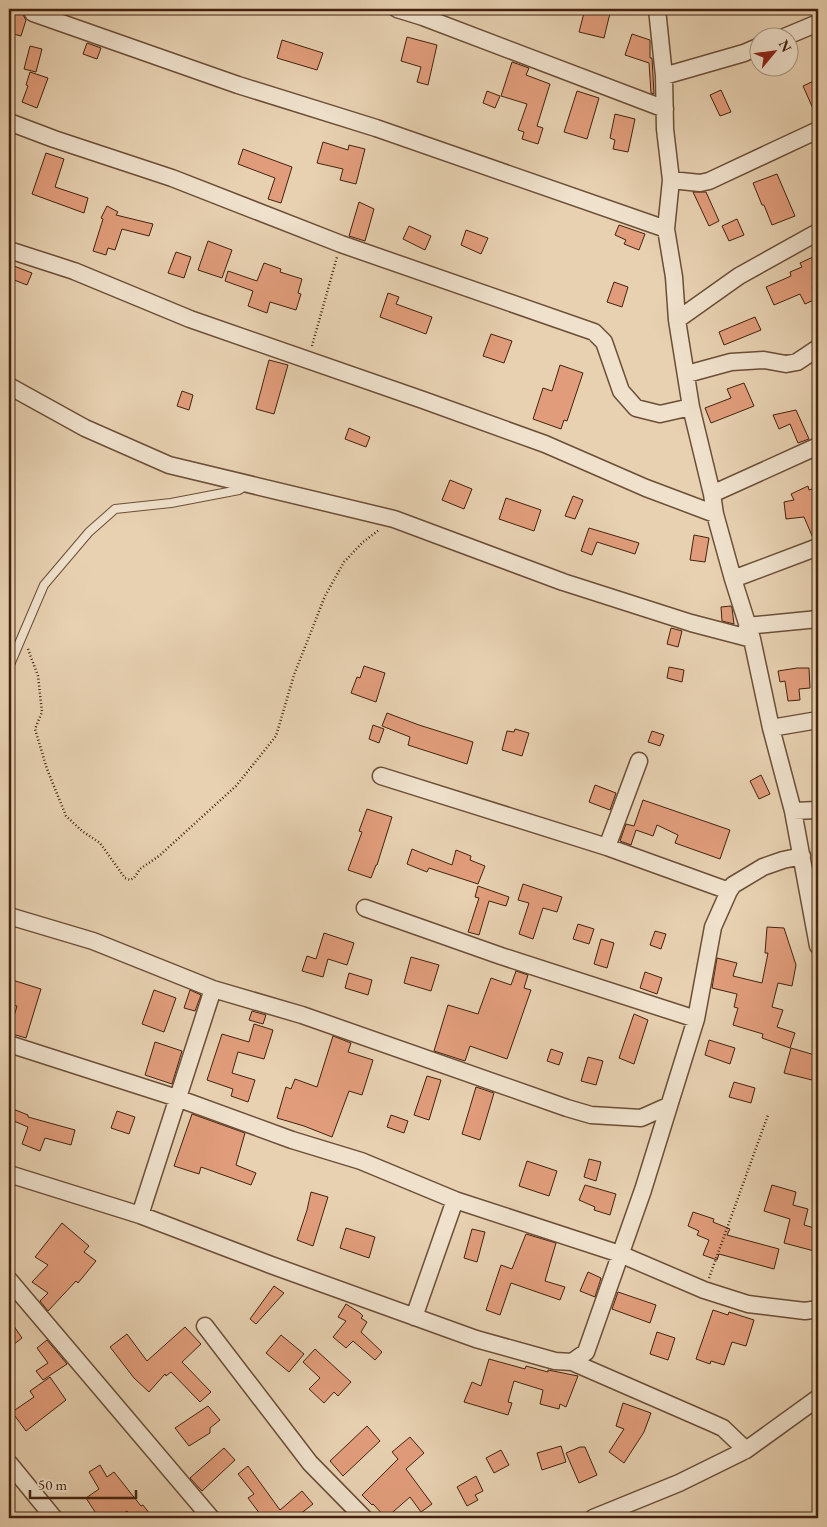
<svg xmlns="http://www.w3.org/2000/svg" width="827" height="1527" font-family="'EB Garamond',serif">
<rect width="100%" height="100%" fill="#e7d1b1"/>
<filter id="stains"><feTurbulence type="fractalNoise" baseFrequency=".004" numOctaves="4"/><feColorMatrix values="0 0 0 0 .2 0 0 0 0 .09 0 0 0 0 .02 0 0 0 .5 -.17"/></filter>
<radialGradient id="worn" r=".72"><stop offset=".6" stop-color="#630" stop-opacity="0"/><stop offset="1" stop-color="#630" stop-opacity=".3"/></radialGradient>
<!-- building -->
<path fill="#e19d7b" stroke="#43220e" d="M9,9h15l-1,6 3,5 -5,16 -12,-3z
M585,9h26l-7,29 -25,-6z
M632,34l18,6v18h2l2,36 -3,-1 -2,-30 -24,-8z
M407,37l30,8 -9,40 -11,-3 4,-15 -20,-6z
M282,40l41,13 -6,17 -40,-12z
M87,43l14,5 -4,11 -14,-5z
M30,46l12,3 -6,23 -12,-3z
M512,62l17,6 -3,7 24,9 -13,42 6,2 -5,16 -16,-5 2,-7 -6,-2 9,-26 -26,-8z
M30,72l18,6 -11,30 -15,-6 6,-16 -2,-1z
M818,79v41l-15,-34z
M721,90l10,22 -11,4 -10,-21z
M487,91l13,5 -5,12 -12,-5z
M577,91l22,7 -12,41 -23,-7z
M615,114l20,5 -7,33 -15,-3 2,-9 -5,-2z
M323,142l25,8 1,-5 16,4 -9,35 -16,-4 3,-11 -26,-6z
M243,149l49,18 -11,36 -13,-4 7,-21 -37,-14z
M46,153l18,6 -9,28 33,11 -4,15 -52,-19z
M777,174l18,42 -23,9 -8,-20h-2l-9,-22z
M693,192h13l13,29 -10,5z
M359,202l15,7 -9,32 -16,-5z
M107,206l11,6 -2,3 37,9 -4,12 -27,-7 -7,21 -7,-2 -2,7 -13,-4 10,-32 -2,-1z
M737,219l7,16 -15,6 -7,-15z
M619,225l26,9 -6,16 -15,-6 2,-4 -11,-5z
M409,226l22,10 -6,14 -22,-11z
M466,230l22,8 -7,16 -20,-9z
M208,241l24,9 -10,28 -24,-8z
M176,252l15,5 -7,21 -16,-5z
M813,257l5,12v15l-6,3 6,11 -13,6 -5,-10 -26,11 -8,-18 25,-11 -1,-4 12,-5 -2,-4z
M264,263l17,6 -1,3 22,7 -4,14 3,1 -5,16 -26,-8 -3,11 -19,-7 5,-15 -28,-10 3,-10 29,10z
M14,266l18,7 -5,12 -18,-7z
M614,282l14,5 -6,20 -15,-5z
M388,293l11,4 -3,7 36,13 -6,17 -46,-17z
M755,317l6,13 -37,15 -5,-13z
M491,334l21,7 -8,22 -21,-7z
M269,360l19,5 -14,49 -18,-5z
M560,365l23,8 -16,48 -3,-1 -3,9 -28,-10 10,-31 9,3z
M744,383l10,23 -43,17 -6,-15 26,-10 -4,-9z
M182,391l11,4 -4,15 -12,-4z
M796,410l13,29 -11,4 -8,-19 -11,5 -6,-14z
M349,428l21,9 -4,10 -21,-8z
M450,480l22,9 -8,20 -22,-9z
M808,486l1,4 9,-3v50l-5,1 -9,-21 -18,2 -2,-17 10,-2 -3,-6z
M573,496l10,4 -8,19 -10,-3z
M506,498l35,12 -7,21 -35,-12z
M589,528l50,15 -4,11 -38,-12 -5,13 -11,-4z
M694,535l15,3 -4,24 -15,-2z
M731,606l1,2 2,16 -12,-3 -1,-14z
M671,628l11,3 -4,16 -11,-3z
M364,666l21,7 -9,29 -25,-9 6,-16 3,1z
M669,667l15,3 -2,12 -15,-4z
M797,668h12l1,20 -11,1 1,11 -12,1 -3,-20 -5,1 -2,-11z
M387,713l32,12 54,17 -6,22 -59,-19 2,-8 -28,-11z
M373,725l11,4 -5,14 -10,-4z
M515,729l14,4 -7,23 -20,-6 5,-19 7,1z
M652,731l12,4 -4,11 -12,-4z
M761,775l9,19 -11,5 -9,-18z
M595,785l21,8 -6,17 -21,-8z
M643,800l87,30 -10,29 -45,-16 3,-8 -21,-10 -4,11 -17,-6 -5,15 -11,-4 6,-17 8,2z
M367,809l25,8 -15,48h-1l-5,13 -23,-8 14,-38 -3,-1z
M412,849l40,16 4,-15 15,6 -1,4 15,6 -7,18 -49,-16 -2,4 -20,-8z
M523,884l39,13 -5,15 -14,-4 -10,31 -14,-5 10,-31 -11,-3z
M478,886l31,11 -3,9 -17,-5 -10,34 -11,-3 11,-34 -4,-1z
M578,924l16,5 -5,15 -16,-5z
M767,927l17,1 12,37 -4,21 -14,-3 -6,24 11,3 -6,17 18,6 -5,15 -28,-10 1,-4 -30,-9 5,-17 -4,-1 3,-13 -25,-6 5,-30 20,5 -4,13 29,7 6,-30h-3z
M655,931l11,3 -5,15 -11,-4z
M324,933l30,10 -7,22 -19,-6 -5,18 -21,-6 5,-15 9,3z
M601,939l13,4 -7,25 -13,-4z
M411,957l28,8 -8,26 -27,-8z
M516,971l12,4 -4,13 7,2 -24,69 -37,-13 -5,15 -31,-10 14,-46 30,9 13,-36 20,7z
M645,972l17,6 -5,16 -17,-6z
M349,973l23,7 -4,15 -23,-7z
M9,979l32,10 -15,49 -17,-5 8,-27 -8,-2z
M154,990l22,8 -12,34 -22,-8z
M190,990l11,5 -6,16 -11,-3z
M252,1011l14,4 -3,9 -14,-4z
M634,1014l14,6 -14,44 -15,-6z
M254,1024l19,6 -9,29 -26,-7 -6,21 23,7 -7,22 -17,-6 2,-7 -26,-9 15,-46 27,8z
M333,1036l18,7 -3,9 25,8 -11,35 -13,-4 -17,46 -28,-11 -27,-8 9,-31 5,2 4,-10 22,8z
M709,1040l26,8 -5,16 -25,-9z
M155,1042l27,9 -10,33 -27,-9z
M791,1048l27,8 -6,24 -28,-7z
M551,1049l12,4 -4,12 -12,-4z
M588,1057l15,4 -7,24 -15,-4z
M427,1076l14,4 -12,40 -15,-5z
M734,1082l21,6 -4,15 -22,-6z
M476,1087l18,6 -14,47 -18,-6z
M13,1109l15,6v2l47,13 -4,15 -26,-7 -5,13 -18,-7 6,-17 -19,-8 1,-8 2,1z
M117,1111l18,6 -6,17 -18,-6z
M192,1114l53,19 -9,32 20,8 -5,12 -50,-18 -2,7 -25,-8z
M391,1115l17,6 -4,12 -17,-6z
M589,1159l12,3 -5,19 -12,-4z
M527,1161l30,10 -8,25 -30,-10z
M585,1185l31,9 -6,21 -16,-5 1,-3 -16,-7z
M772,1185l24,7 -3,13 15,4 -4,16 14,4v23l-34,-9 6,-24 -26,-8z
M311,1192l17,5 -15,49 -16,-6 10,-30z
M693,1212l21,7 -1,3 17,7 -3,6 52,14 -5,20 -55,-15 -2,6 -14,-5 6,-15 -12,-5 2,-4 -11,-5z
M62,1223l27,23 -5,6 12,9 -18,22 -2,-2 -28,30 -8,-10 8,-8 -16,-11 16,-17 -13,-8z
M346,1228l29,9 -6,21 -29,-10z
M472,1229l13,3 -8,30 -13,-4z
M526,1234l30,9 -11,38 20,6 -5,13 -49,-17 -11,32 -14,-5 15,-45 11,4z
M588,1272l13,6 -6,19 -15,-6z
M274,1286l10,7 -28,31 -6,-5z
M618,1292l38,13 -6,18 -38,-14z
M346,1304l14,9 3,3 -2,2 6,4 -6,10 21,20 -7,8 -22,-19 -7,7 -13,-11 13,-16 -8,-4z
M713,1310l15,5 1,-3 25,8 -8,26 -14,-4 -8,23 -13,-4 -1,3 -14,-5z
M9,1319l13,19 -13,10z
M185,1327l16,17 -19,18 29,30 -11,10 -29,-30 -5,4 -1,-2 -16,18 -15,-14 -24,-31 17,-13 20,27z
M657,1332l18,6 -7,22 -18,-6z
M281,1335l23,19 -15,18 -23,-19z
M47,1340l20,24 -24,16 -7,-9 12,-8 -11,-15z
M315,1349l36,33 -13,14 -4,-4 -10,11 -15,-14 11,-11 -17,-16z
M489,1359l36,10 1,-3 22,6v-2l30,6 -12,31 -6,-3 -1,5 -19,-5 3,-14 -29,-9 -6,21 4,1 -4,12 -44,-13 8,-20 9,4z
M50,1377l16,23 -40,31 -14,-19 22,-15 -4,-6z
M623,1403l28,10 -7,19 -20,31 -15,-11 15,-23 -8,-3z
M208,1406l12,14 -10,8v5l-21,13 -14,-18z
M367,1426l13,15 -37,35 -13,-15z
M410,1437l14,16 -18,16 26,35 -11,8 -11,-15 -24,21 -13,-14 -1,1 -10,-10 36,-36 -6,-7z
M561,1446l5,16 -24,8 -5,-17z
M580,1447h5l12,28 -18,8 -13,-30z
M224,1448l11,12 -33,31 -12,-13z
M501,1450l8,15 -15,8 -8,-15z
M100,1465l7,12 7,-5 27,34 2,-1 10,13h-27l4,-3 -3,-4 -10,7h-18l-13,-20 13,-9 -10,-17z
M248,1466l32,44 22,-19 11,13 -18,14h-32l-15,-20 6,-4 -16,-20z
M476,1476l7,15 -8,4 3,5 -11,6 -10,-19z"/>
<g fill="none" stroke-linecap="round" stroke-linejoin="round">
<defs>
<path id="lane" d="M9,667l35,-82 45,-53 26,-23 56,-6 68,-13 6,-4"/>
<path id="street" d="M397,9l26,8 242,92
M657,9l7,67 1,53 6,51 -5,49 8,48 3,43 14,87 21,87 3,20 18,65 19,60 19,89 22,83 25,135
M33,13l205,72 138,43 290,101
M782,38l36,-15
M664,76l80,-23 16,-7
M9,122l45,17 118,39 169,66 253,88 10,10 17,49 15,17 24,6 31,-7
M671,180l29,3 9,-2 109,-51
M9,250l65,21 116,48 233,81 122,44 101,44 69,26
M677,320l62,-44 79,-44
M687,374l44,-12 33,-2 22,4 11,-2 21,-14
M9,386l76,42 84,37 225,54 169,63 128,41 61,16
M712,494l106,-48
M733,579l85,-32
M747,626l71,-7
M771,728l47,-8
M381,776l226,71 122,44
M793,811l25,-1
M607,847l32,-86
M365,908l136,48 195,63
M9,916l84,25 120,48 89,26 265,93 24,7 50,3 27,-12
M9,1044l168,54 115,42 69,21 94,39 165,54 84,36 44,14 57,7 13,-2
M9,1174l131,41 131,50 205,74 79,22 17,1 14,-10 57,-162 53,-171 17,-92 16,-36 4,-6 30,-18 20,-7 19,-4
M140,1215l73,-226
M9,1280l202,238
M414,1317l41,-117
M205,1326l105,137 54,55
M572,1362l140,61 11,5 23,22
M9,1463l45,55
M593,1518l86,-35 67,-33 72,-52"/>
</defs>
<!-- lane casing -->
<use href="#lane" stroke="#6c4e37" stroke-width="10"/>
<!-- street casing -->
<use href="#street" stroke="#6c4e37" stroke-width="19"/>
<!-- path -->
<path stroke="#43220e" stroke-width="2.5" stroke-dasharray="1 2.5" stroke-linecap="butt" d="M312,346l25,-89
M28,649l10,27 4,36 -7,17 12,40 19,47 16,15 18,12 25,35 5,2 4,-2 6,-9 19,-13 77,-70 40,-50 18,-61 31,-79 19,-34 19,-20 16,-12
M709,1278l59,-163"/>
<!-- lane -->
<use href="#lane" stroke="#efe1cc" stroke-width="8"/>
<!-- street -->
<use href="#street" stroke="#efe1cc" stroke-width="16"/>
</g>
<!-- margin -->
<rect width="827" height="1527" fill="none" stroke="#e7d1b1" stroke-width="30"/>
<rect x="10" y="10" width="807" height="1507" fill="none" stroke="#43220e" stroke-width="2.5"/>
<rect x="15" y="15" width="797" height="1497" fill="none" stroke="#43220e"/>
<!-- north arrow -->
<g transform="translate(774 52) rotate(61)"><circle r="24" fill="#efe1cc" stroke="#aa9580"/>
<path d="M0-4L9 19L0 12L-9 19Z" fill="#8f2418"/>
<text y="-8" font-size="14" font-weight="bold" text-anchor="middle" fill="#43220e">N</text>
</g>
<!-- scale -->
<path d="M30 1490v8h106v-8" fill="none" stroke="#43220e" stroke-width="2.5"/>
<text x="38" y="1490" font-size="15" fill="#43220e" stroke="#efe1cc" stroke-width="4" paint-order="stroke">50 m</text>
<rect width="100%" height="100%" filter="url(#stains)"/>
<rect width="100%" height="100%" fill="url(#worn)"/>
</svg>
